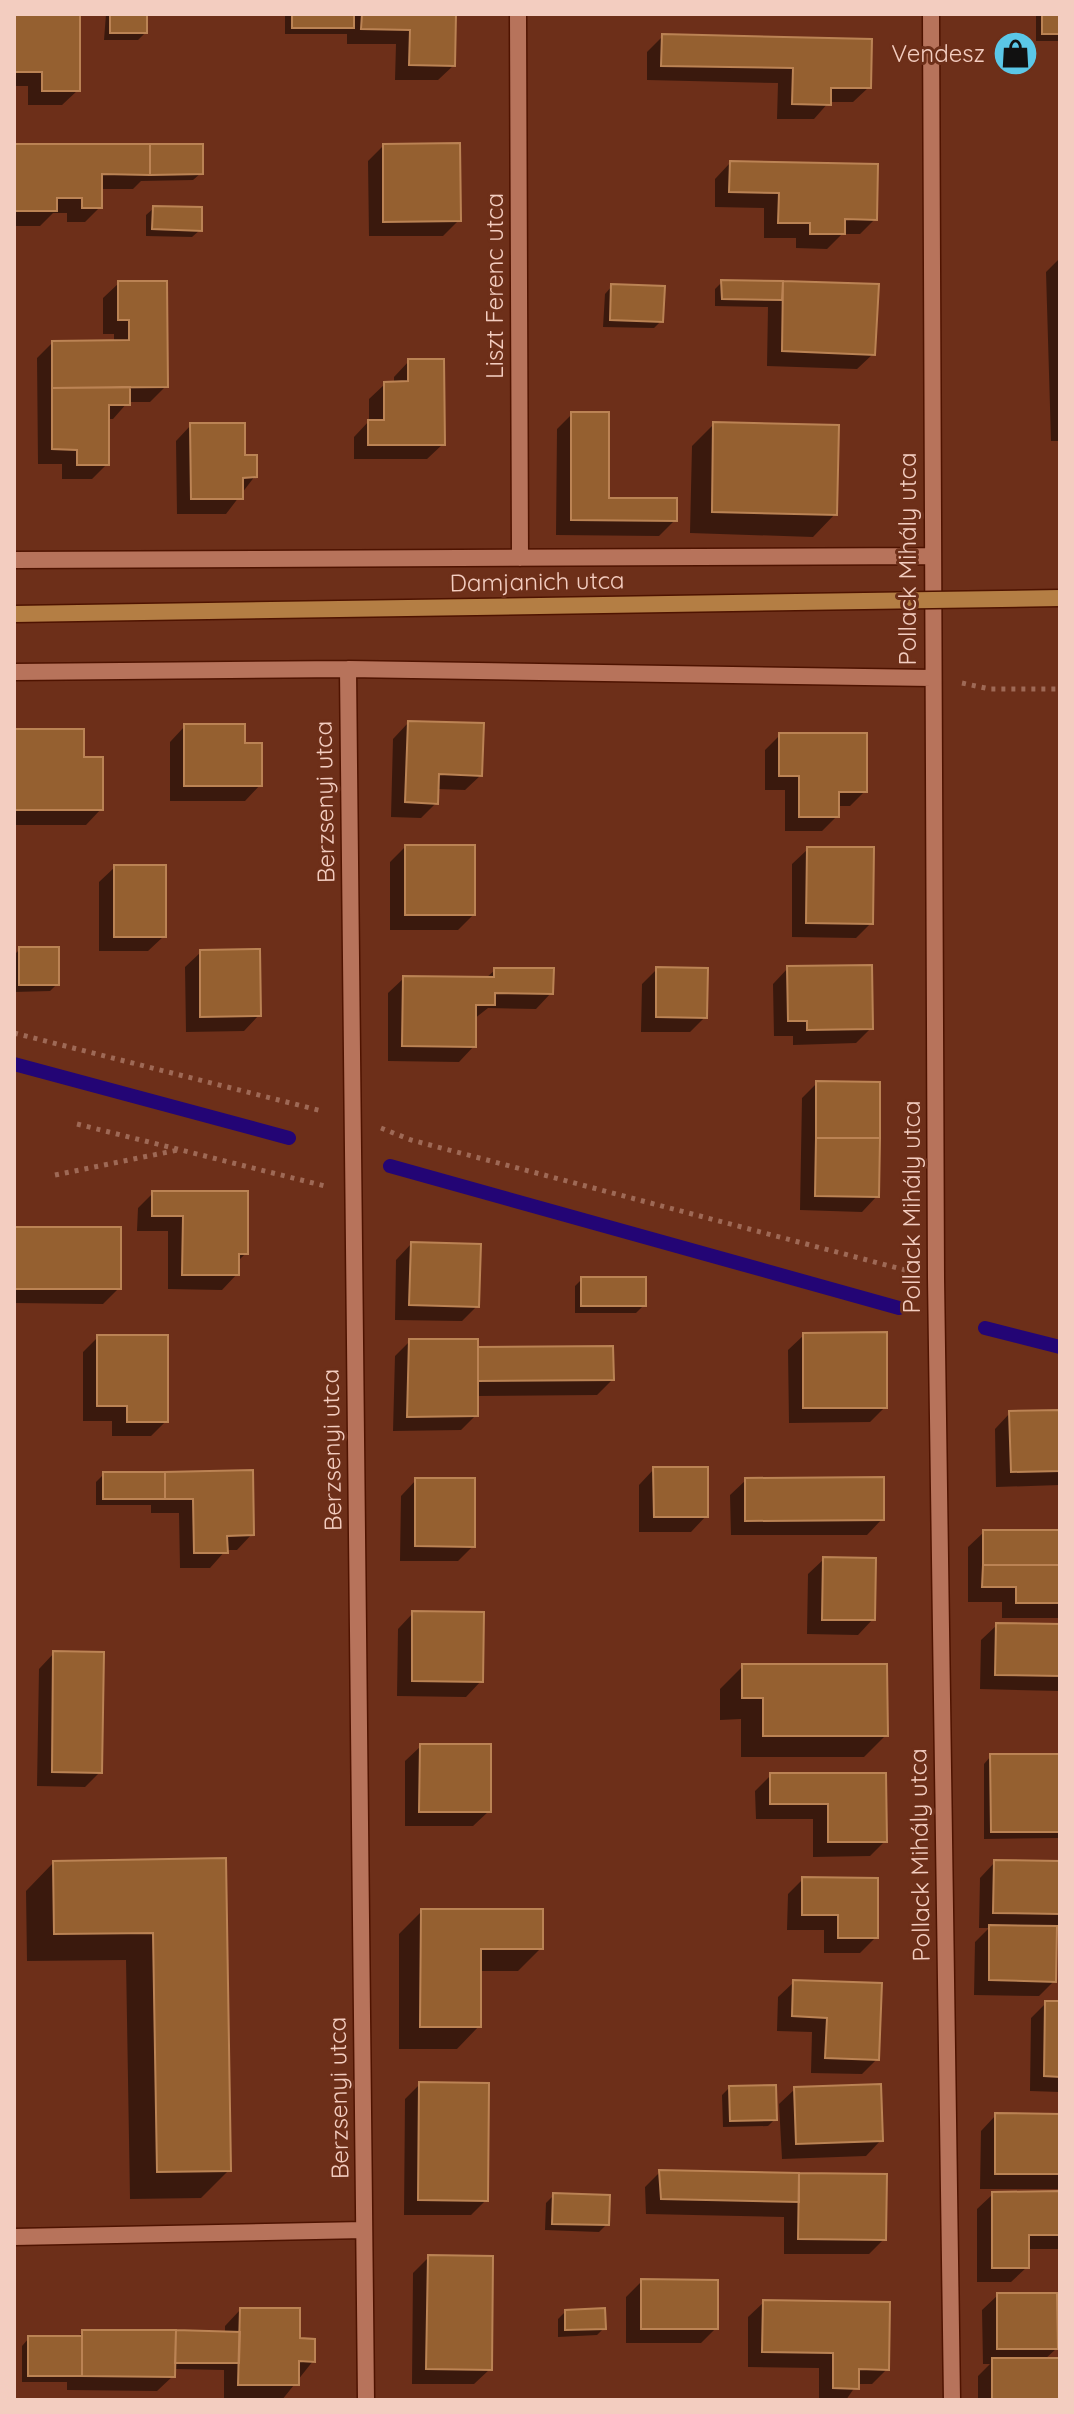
<svg xmlns="http://www.w3.org/2000/svg" width="1074" height="2414" font-family="Quicksand,sans-serif">
<rect width="100%" height="100%" fill="#6d2f19"/>
<!-- shadow -->
<path fill="#0007" d="M14,14h64v76l-16,15h-34v-19h-14z
M106,14h39v19l-7,7h-34z
M285,14h169v51l-16,15h-43l1,-36h-49v-10h-62z
M1036,14h24v27h-24z
M663,36l207,4 -1,47 -16,15h-24l-15,17h-37l1,-36 -131,-3v-28z
M383,146l76,74 -16,16h-74l-1,-75z
M14,148l187,25 -8,7 -52,1 -8,8h-33v18l-15,15h-18v-9h-14l-13,13h-26z
M730,163l145,56 -15,15h-18l-15,15 -31,-1v-10h-32v-30l-49,-1v-28z
M154,208l46,22 -8,7 -46,-1v-21z
M1060,258v183h-9l-5,-169z
M722,282l155,4 -4,68 -16,15 -90,-3 1,-59 -53,-1v-17z
M119,283l47,103 -16,16h-22l-15,17h-6v45l-15,15h-30v-15h-24l-1,-106 15,-15 62,-1v-8h-11v-36z
M612,286l49,35 -7,7 -51,-1 2,-33z
M409,361l34,83 -16,15h-73v-22l15,-16v-22l16,-15h9v-7z
M572,414l35,86 68,20 -16,16 -103,-1 1,-106z
M714,424l121,90 -22,23 -123,-4 2,-87z
M191,425l52,32 12,19 -29,38h-49l-1,-73z
M408,723l73,52 -16,15 -28,-1 -1,14 -15,15 -30,-1 2,-78z
M185,726l58,19 17,40 -15,16h-75v-59z
M14,731l68,28 19,50 -15,16h-72z
M780,735l85,56 -15,15h-13v10l-15,15h-37v-41h-20v-40z
M405,847l68,68 -15,15h-68v-68z
M808,849l63,74 -15,15 -64,-1v-73z
M115,867l49,69 -16,15h-49v-69z
M20,949l37,35 -7,7 -36,1v-37z
M201,952l58,63 -15,16 -58,1 -1,-65z
M788,968l83,60 -15,15 -63,2v-9h-19l-1,-52z
M657,969l48,48 -15,15h-49l1,-48z
M495,970l56,23 -15,16 -48,-1 -14,11v27l-15,16 -71,-1v-68l16,-15h82z
M817,1083l60,113 -15,16 -62,-2 2,-112z
M153,1193l93,60 -9,9v12l-15,16 -54,-1v-58h-31l1,-23z
M14,1229l105,59 -16,16 -89,-1z
M411,1244l66,62 -15,15 -67,-1 1,-60z
M582,1279l62,26 -8,8h-61v-27z
M804,1335l81,72 -15,15 -81,1 -1,-73z
M98,1337l68,84 -15,15h-39v-15h-29v-69z
M410,1341l66,8 136,31 -15,15 -121,1v19l-15,15 -68,1 2,-75z
M1060,1412v73l-64,2 -1,-58 15,-16z
M654,1469l52,47 -15,16h-52v-47z
M251,1472l1,62 -15,16h-11l-16,18h-30l-1,-55h-28v-8h-55v-23l8,-8z
M416,1480l57,66 -15,15h-58l1,-65z
M746,1480l136,39 -15,16h-136l-1,-40z
M984,1532h76v86h-58v-16h-34v-55z
M824,1559l49,60 -15,16 -51,-1 1,-60z
M413,1613l68,68 -15,16 -69,-1 1,-67z
M997,1625l63,1v65l-80,-2 1,-49z
M54,1653l46,119 -15,15 -48,-1 2,-117z
M743,1666l143,69 -22,22h-123v-38l-21,1v-31z
M421,1746l68,65 -16,15h-68v-65z
M991,1756h69l-2,82 -74,1v-75z
M771,1775h113l1,66 -15,15 -57,1v-38h-57l-1,-28z
M224,1860l5,310 -28,28 -71,1 -4,-239 -99,1 -1,-70 27,-28z
M995,1862l65,1v65l-5,1 -1,52 -15,15 -65,-1 1,-53 14,-14h-10l1,-50z
M803,1879l73,58 -16,16h-36v-23h-37l1,-36z
M422,1911l119,37 -23,23h-39v55l-22,23h-58v-115z
M794,1982l83,77 -15,15 -51,-1 1,-41 -35,-1 1,-34z
M1046,2003h14v89l-30,-1 1,-73z
M420,2084l66,116 -15,15h-67l1,-116z
M729,2088l46,31 -7,7 -45,1 -1,-32z
M795,2089l86,51 -15,16 -84,3 -3,-55z
M996,2115l64,1v73h-80l1,-58z
M660,2172l225,4 -1,63 -15,15h-85v-37l-138,-3 -1,-27z
M1060,2193v56h-33v18l-16,15h-34v-73l16,-15z
M554,2195l53,29 -8,8 -54,-2 1,-27z
M429,2257l61,112 -16,15h-62l1,-111z
M642,2281l74,47 -15,15h-75v-46z
M998,2295l58,54 -12,11h16v40h-82v-24l12,-12h-7l-1,-54z
M764,2302l123,67 -15,15h-15l-11,16h-27v-32l-71,-1v-50z
M240,2310l73,51 -31,39 -58,-1v-29l-51,-1v7l-16,15 -90,-1v-8h-45v-36l7,-8h47l7,-6 142,1v-7z
M565,2312l39,16 -7,7 -39,2v-18z"/>
<g fill="none" stroke-linecap="round" stroke-linejoin="round">
<!-- stream -->
<path stroke="#230575" stroke-width="14" d="M14,1064l275,74
M390,1166l509,142
M985,1328l75,19"/>
</g>
<!-- building -->
<path fill="#956030" stroke="#bb8354" stroke-width="2" d="M14,14h66v77h-38v-19h-28z
M110,14h37v19h-37z
M292,14h62v14h-62z
M362,14h94l-1,52 -46,-1 1,-35 -49,-1z
M1042,14h18v20h-18z
M662,34l210,5 -1,49h-40v17l-39,-1 1,-36 -132,-2z
M460,143l1,78 -78,1v-78z
M14,144h136v31l-48,-1v34h-20v-10h-25v13h-43z
M150,144h53v30l-53,1z
M730,161l148,3 -1,56 -32,-1v15h-35v-11h-32l1,-30 -50,-1z
M153,206l49,1v24l-50,-2z
M721,280l62,1 -1,19 -60,-1z
M118,281h49l1,106 -116,1v-47l77,-1v-20h-11z
M783,281l96,3 -4,71 -93,-4z
M611,284l54,2 -2,36 -53,-2z
M408,359h36l1,86h-77v-25h16v-38l24,-1z
M130,387v18h-21v60h-32v-15l-25,-1v-61z
M571,412h38v86h68v23l-106,-1z
M713,422l126,3 -2,90 -125,-3z
M190,423h55v32h12v22l-14,1v21h-52z
M408,721l76,2 -2,53 -43,-2 -1,30 -33,-2z
M184,724h61v19h17v43h-78z
M14,729h70v28h19v53h-89z
M779,733h88v59h-28v25h-40v-41h-20z
M405,845h70v70h-70z
M807,847h67l-1,77 -67,-1z
M114,865h52v72h-52z
M19,947h40v38h-40z
M260,949l1,67 -61,1v-67z
M872,965l1,64 -66,1v-9h-19l-1,-55z
M656,967l52,1 -1,50 -51,-1z
M494,968h60l-1,26 -58,-1v12h-19v42l-74,-1 1,-70 91,1z
M816,1081l64,1v56h-64z
M816,1138h64l-1,59 -64,-1z
M152,1191h96v63h-9v21h-57l1,-59h-31z
M14,1227h107v62h-107z
M411,1242l70,2 -2,63 -70,-2z
M581,1277h65v29h-65z
M887,1332v76h-84v-75z
M97,1335h71v87h-41v-16h-30z
M409,1339h69v77l-71,1z
M613,1346l1,34 -136,1v-34z
M1060,1410v61l-49,1 -2,-61z
M653,1467h55v50h-54z
M253,1470l1,65 -27,1 1,17h-34l-1,-54h-28v-27z
M103,1472h62v27h-62z
M884,1477v43l-139,1v-43z
M415,1478h60v69l-60,-1z
M983,1530h77v35h-77z
M823,1557l53,1 -1,62h-53z
M983,1565h77v38h-44v-16h-34z
M412,1611l72,1 -1,70 -71,-1z
M996,1623l64,1v52l-65,-1z
M53,1651l51,1 -2,121 -50,-1z
M742,1664h145l1,72h-125v-38h-21z
M420,1744h71v68h-72z
M990,1754h70v78h-69z
M770,1773h116l1,69h-59v-38h-58z
M226,1858l5,313 -74,1 -4,-239 -99,1 -1,-73z
M994,1860l66,1v53l-67,-1z
M802,1877l76,1v60h-40v-23h-36z
M421,1909h122v40h-62v78h-61z
M989,1925l68,1 -1,56 -67,-2z
M793,1980l89,3 -3,77 -54,-2 2,-40 -35,-2z
M1045,2001h15v76l-16,-1z
M419,2082l70,1 -1,118 -70,-1z
M881,2084l2,57 -87,3 -2,-57z
M776,2085l1,35 -47,1 -1,-35z
M995,2113l65,1v60h-65z
M659,2170l140,3v29l-138,-3z
M799,2173l88,1 -1,66 -88,-1z
M1060,2191v44h-31v33h-37v-76z
M553,2193l57,2 -1,30 -57,-1z
M428,2255l65,1 -1,114 -66,-1z
M641,2279l77,1v49h-77z
M997,2293h60l1,56h-61z
M763,2300l127,2 -1,68 -30,-1v20l-26,-1v-35l-71,-1z
M240,2308h60v30l15,1v23l-16,-1v24h-61z
M605,2308l1,21 -41,1v-20z
M82,2330h94l-1,47 -93,-1z
M176,2330l64,2 -1,31h-64z
M28,2336h54v40h-54z
M992,2358h68v42h-68z"/>
<g fill="none" stroke-linecap="round" stroke-linejoin="round">
<defs>
<path id="minor" d="M518,14l2,544
M931,14l5,1264 16,1122
M14,560l918,-4
M348,669l18,1731
M14,672l334,-3 584,9
M14,2237l350,-7"/>
</defs>
<!-- minor casing -->
<use href="#minor" stroke="#4e1300" stroke-width="19"/>
<!-- path -->
<path stroke="#9e6956" stroke-width="5" stroke-dasharray="4 6" stroke-linecap="butt" d="M962,683l28,6h70
M14,1033l308,78
M77,1124l248,62
M381,1128l30,12 494,130
M55,1175l123,-25"/>
<!-- minor -->
<use href="#minor" stroke="#b7735b" stroke-width="16"/>
<defs>
<path id="secondary-bridge" d="M14,614l1046,-16"/>
</defs>
<!-- secondary-bridge casing -->
<use href="#secondary-bridge" stroke="#4e1300" stroke-width="19" stroke-linecap="butt"/>
<!-- secondary-bridge -->
<use href="#secondary-bridge" stroke="#b47e44" stroke-width="16"/>
</g>
<!-- icons -->
<defs>
<symbol id="shop-disc" viewBox="-11 -11 22 22"><circle r="9.5" fill="#5bc7e7" stroke="#6d2f19"/><path d="M-5-2.5h2.3a2.7 3.5 0 0 1 5.4 0H5L5.5 6h-11ZM-1.5-2.5h3a1.5 2.3 0 0 0-3 0Z" fill="#111"/></symbol>
</defs>
<g fill-rule="evenodd">
<use href="#shop-disc" x="990" y="28" width="51" height="51"/>
</g>
<g text-anchor="middle" stroke-width="6" stroke-linejoin="round" paint-order="stroke">
<!-- poi labels -->
<g font-size="24" fill="#f3cdc0" stroke="#6d2f19" text-anchor="end">
<text x="985" y="62">Vendesz</text>
</g>
<!-- street labels -->
<g font-size="24" fill="#f3cdc0" stroke="#6d2f19">
<text transform="translate(495 286) rotate(-90)" y="8">Liszt Ferenc utca</text>
<text transform="translate(908 559) rotate(-90)" y="8">Pollack Mihály utca</text>
<text transform="translate(537 582) rotate(-1)" y="8">Damjanich utca</text>
<text transform="translate(325 802) rotate(-91)" y="8">Berzsenyi utca</text>
<text transform="translate(912 1207) rotate(-90)" y="8">Pollack Mihály utca</text>
<text transform="translate(332 1450) rotate(-91)" y="8">Berzsenyi utca</text>
<text transform="translate(920 1855) rotate(-91)" y="8">Pollack Mihály utca</text>
<text transform="translate(339 2098) rotate(-91)" y="8">Berzsenyi utca</text>
</g>
</g>
<!-- border -->
<rect width="1074" height="2414" fill="none" stroke="#f3cdc0" stroke-width="32"/>
</svg>
